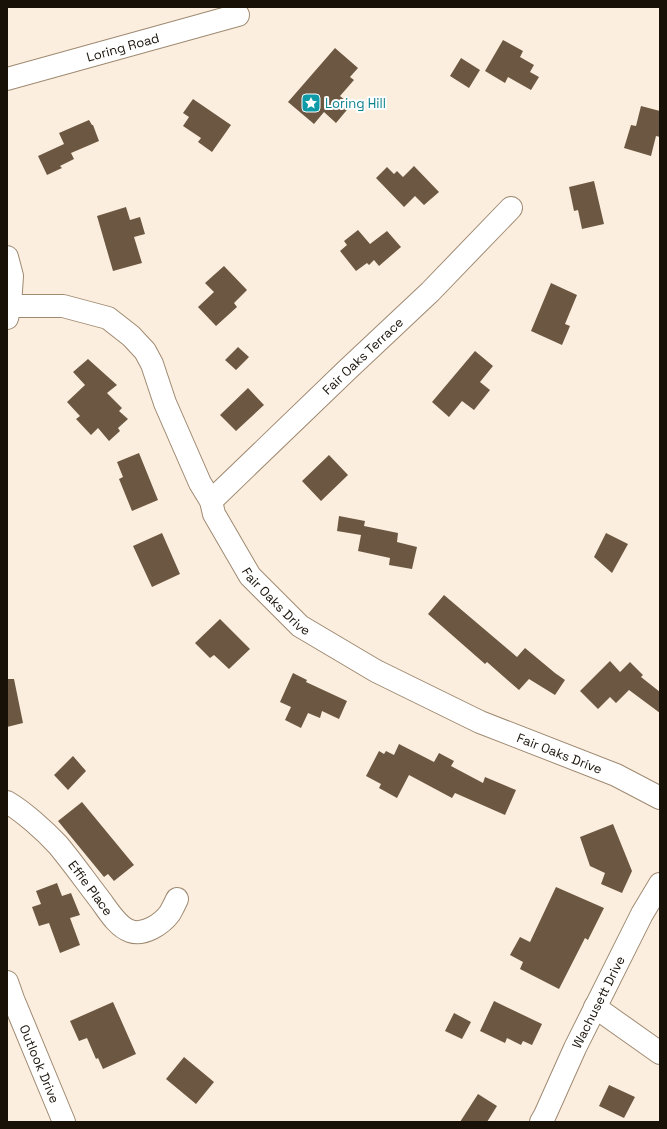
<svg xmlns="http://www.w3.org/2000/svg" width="667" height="1129" font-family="'Space Grotesk',sans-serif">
<rect width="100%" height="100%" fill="#fceede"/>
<!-- building -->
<path fill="#6c5842" d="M503,40l20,11 -3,6 14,8 -4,7 9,5 -8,13 -23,-13 -3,6 -20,-12z
M335,48l23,20 -8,9 4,3 -14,16 11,9 -15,18 -12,-11 -10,12 -26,-22z
M461,58l19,12 -11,18 -19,-12z
M193,99l38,26 -19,27 -14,-10 3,-4 -18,-12 6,-9 -6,-4z
M641,106l19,5v26l-4,-1 -5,20 -27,-8 7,-23 5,1z
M89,120l3,5h1l6,16 -28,12 3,6 -14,7 2,2 -15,7 -9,-19 26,-12 -5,-11z
M414,166l25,26 -15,13 -9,-9 -11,11 -28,-29 11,-11 7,7 3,-3 6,6z
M594,181l10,43 -22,5 -4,-19 -4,1 -5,-24z
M126,207l4,13 10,-3 5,17 -11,3 8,26 -29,8 -16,-55z
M358,230l12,14 17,-13 14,16 -22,19 -5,-6 -5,5 -2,-2 -11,8 -16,-20 7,-6 -3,-4z
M224,266l23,24 -13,13 3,4 -21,19 -18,-19 16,-15 -9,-9z
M551,283l26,12 -12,29 5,2 -8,19 -31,-14z
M238,347l11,10 -13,13 -11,-10z
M475,351l18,15 -13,16 10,8 -16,20 -12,-9 -13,16 -17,-15z
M88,359l29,26 -10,8 15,15 -3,3 9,8 -10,9 2,3 -11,10 -11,-13 -7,7 -15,-16 4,-3 -13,-14 18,-17 -12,-13z
M248,388l16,17 -28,26 -16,-16z
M139,453l19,47 -26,11 -13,-32 4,-2 -6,-15z
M329,455l19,20 -27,26 -19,-20z
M339,516l26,5 -1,5 34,7 -1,9 20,5 -5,22 -23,-4 1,-7 -32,-7 3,-16 -24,-4z
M162,533l18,41 -28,13 -19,-41z
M606,533l22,11 -16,29 -18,-16z
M444,595l73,62 8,-9 30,25 10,7 -10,15 -26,-16 -10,11 -32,-28 -2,2 -57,-50z
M220,619l30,30 -21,20 -15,-14 -4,3 -15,-15z
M610,661l10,11 10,-10 13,13 -2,2 19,15v21l-31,-23 -13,13 -6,-6 -12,12 -18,-18z
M293,673l14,7 -1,2 41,19 -8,18 -17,-8 -2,7 -12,-5 -7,15 -16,-8 6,-13 -11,-5z
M7,679h7l9,44 -16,4z
M399,744l35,18 5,-9 15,8 -3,5 32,17 2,-6 31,13 -11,25 -50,-22 -3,5 -43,-23 -12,23 -18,-10 2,-4 -15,-8 13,-25 5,3 2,-3 8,4z
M73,756l13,15 -18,19 -14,-15z
M82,802l52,63 -20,16 -6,-7 -4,3 -46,-56z
M613,824l19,47 -10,22 -21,-9 4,-11 -15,-7 -10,-29z
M57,883l5,13 9,-3 9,22 -10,3 10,27 -20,8 -11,-30 -10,3 -7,-19 9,-3 -5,-13z
M556,887l48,21 -16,32 -3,-2 -26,51 -39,-20 3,-7 -13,-7 10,-18 10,5z
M494,1001l48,23 -10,21 -9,-4 -2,4 -14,-7 -2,5 -25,-12z
M113,1002l23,52 -33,15 -5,-11 -2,1 -9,-21 -8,3 -9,-20z
M454,1013l17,9 -9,17 -17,-8z
M184,1057l30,25 -18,22 -30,-25z
M609,1085l26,12 -11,21 -25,-12z
M478,1094l19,12 -10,16h-27z"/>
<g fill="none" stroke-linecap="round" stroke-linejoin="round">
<defs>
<g id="street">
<path id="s1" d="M7,79l231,-64"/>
<path d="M7,257l5,19 -2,30 -3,12"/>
<path id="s2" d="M10,306h53l45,12 23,18 14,15 7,13 13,39 35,80 11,18 3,13 36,62 50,50 76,45 104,51 136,53 44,23"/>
<path id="s3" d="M211,501l136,-131 83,-78 81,-84"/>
<path id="s4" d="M7,802c17,10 38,29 51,43 15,18 29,38 43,56 8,11 17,26 29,30 14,5 32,-7 40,-18 2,-4 5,-9 7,-14"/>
<path id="s5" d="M7,982l6,17 51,123"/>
<path d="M595,1007l65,46"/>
<path id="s6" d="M541,1122l4,-7 30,-67 67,-134 18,-30"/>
</g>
</defs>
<!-- street casing -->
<use href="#street" stroke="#9f8a72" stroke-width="24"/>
<!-- street -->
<use href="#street" stroke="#fff" stroke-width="22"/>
</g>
<!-- icons -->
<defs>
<symbol id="sight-square" viewBox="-11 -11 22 22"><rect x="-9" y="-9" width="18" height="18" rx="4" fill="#0f9aa8" stroke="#fdfdfd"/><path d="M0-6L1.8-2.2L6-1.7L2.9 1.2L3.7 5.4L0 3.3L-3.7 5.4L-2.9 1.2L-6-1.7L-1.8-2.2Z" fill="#fff"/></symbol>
</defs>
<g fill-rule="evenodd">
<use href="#sight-square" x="300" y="92" width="22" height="22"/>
</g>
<g text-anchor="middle" stroke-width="4" stroke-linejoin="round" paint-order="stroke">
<!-- street labels -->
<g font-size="13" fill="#181108" stroke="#fdfdfd">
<text dy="5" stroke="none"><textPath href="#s1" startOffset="120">Loring Road</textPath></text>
<text dy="5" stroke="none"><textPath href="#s3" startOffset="210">Fair Oaks Terrace</textPath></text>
<text dy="5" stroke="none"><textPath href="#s2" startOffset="435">Fair Oaks Drive</textPath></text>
<text dy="5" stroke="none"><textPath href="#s2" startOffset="759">Fair Oaks Drive</textPath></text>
<text dy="5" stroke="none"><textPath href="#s4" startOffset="121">Effie Place</textPath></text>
<text dy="5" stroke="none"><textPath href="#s6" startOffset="133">Wachusett Drive</textPath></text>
<text dy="5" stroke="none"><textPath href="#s5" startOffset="88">Outlook Drive</textPath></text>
</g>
<!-- culture labels -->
<g font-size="13" fill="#0d838f" stroke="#fdfdfd" text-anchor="start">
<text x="325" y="108">Loring Hill</text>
</g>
</g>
<!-- border -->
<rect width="667" height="1129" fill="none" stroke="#181108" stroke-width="16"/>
</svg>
